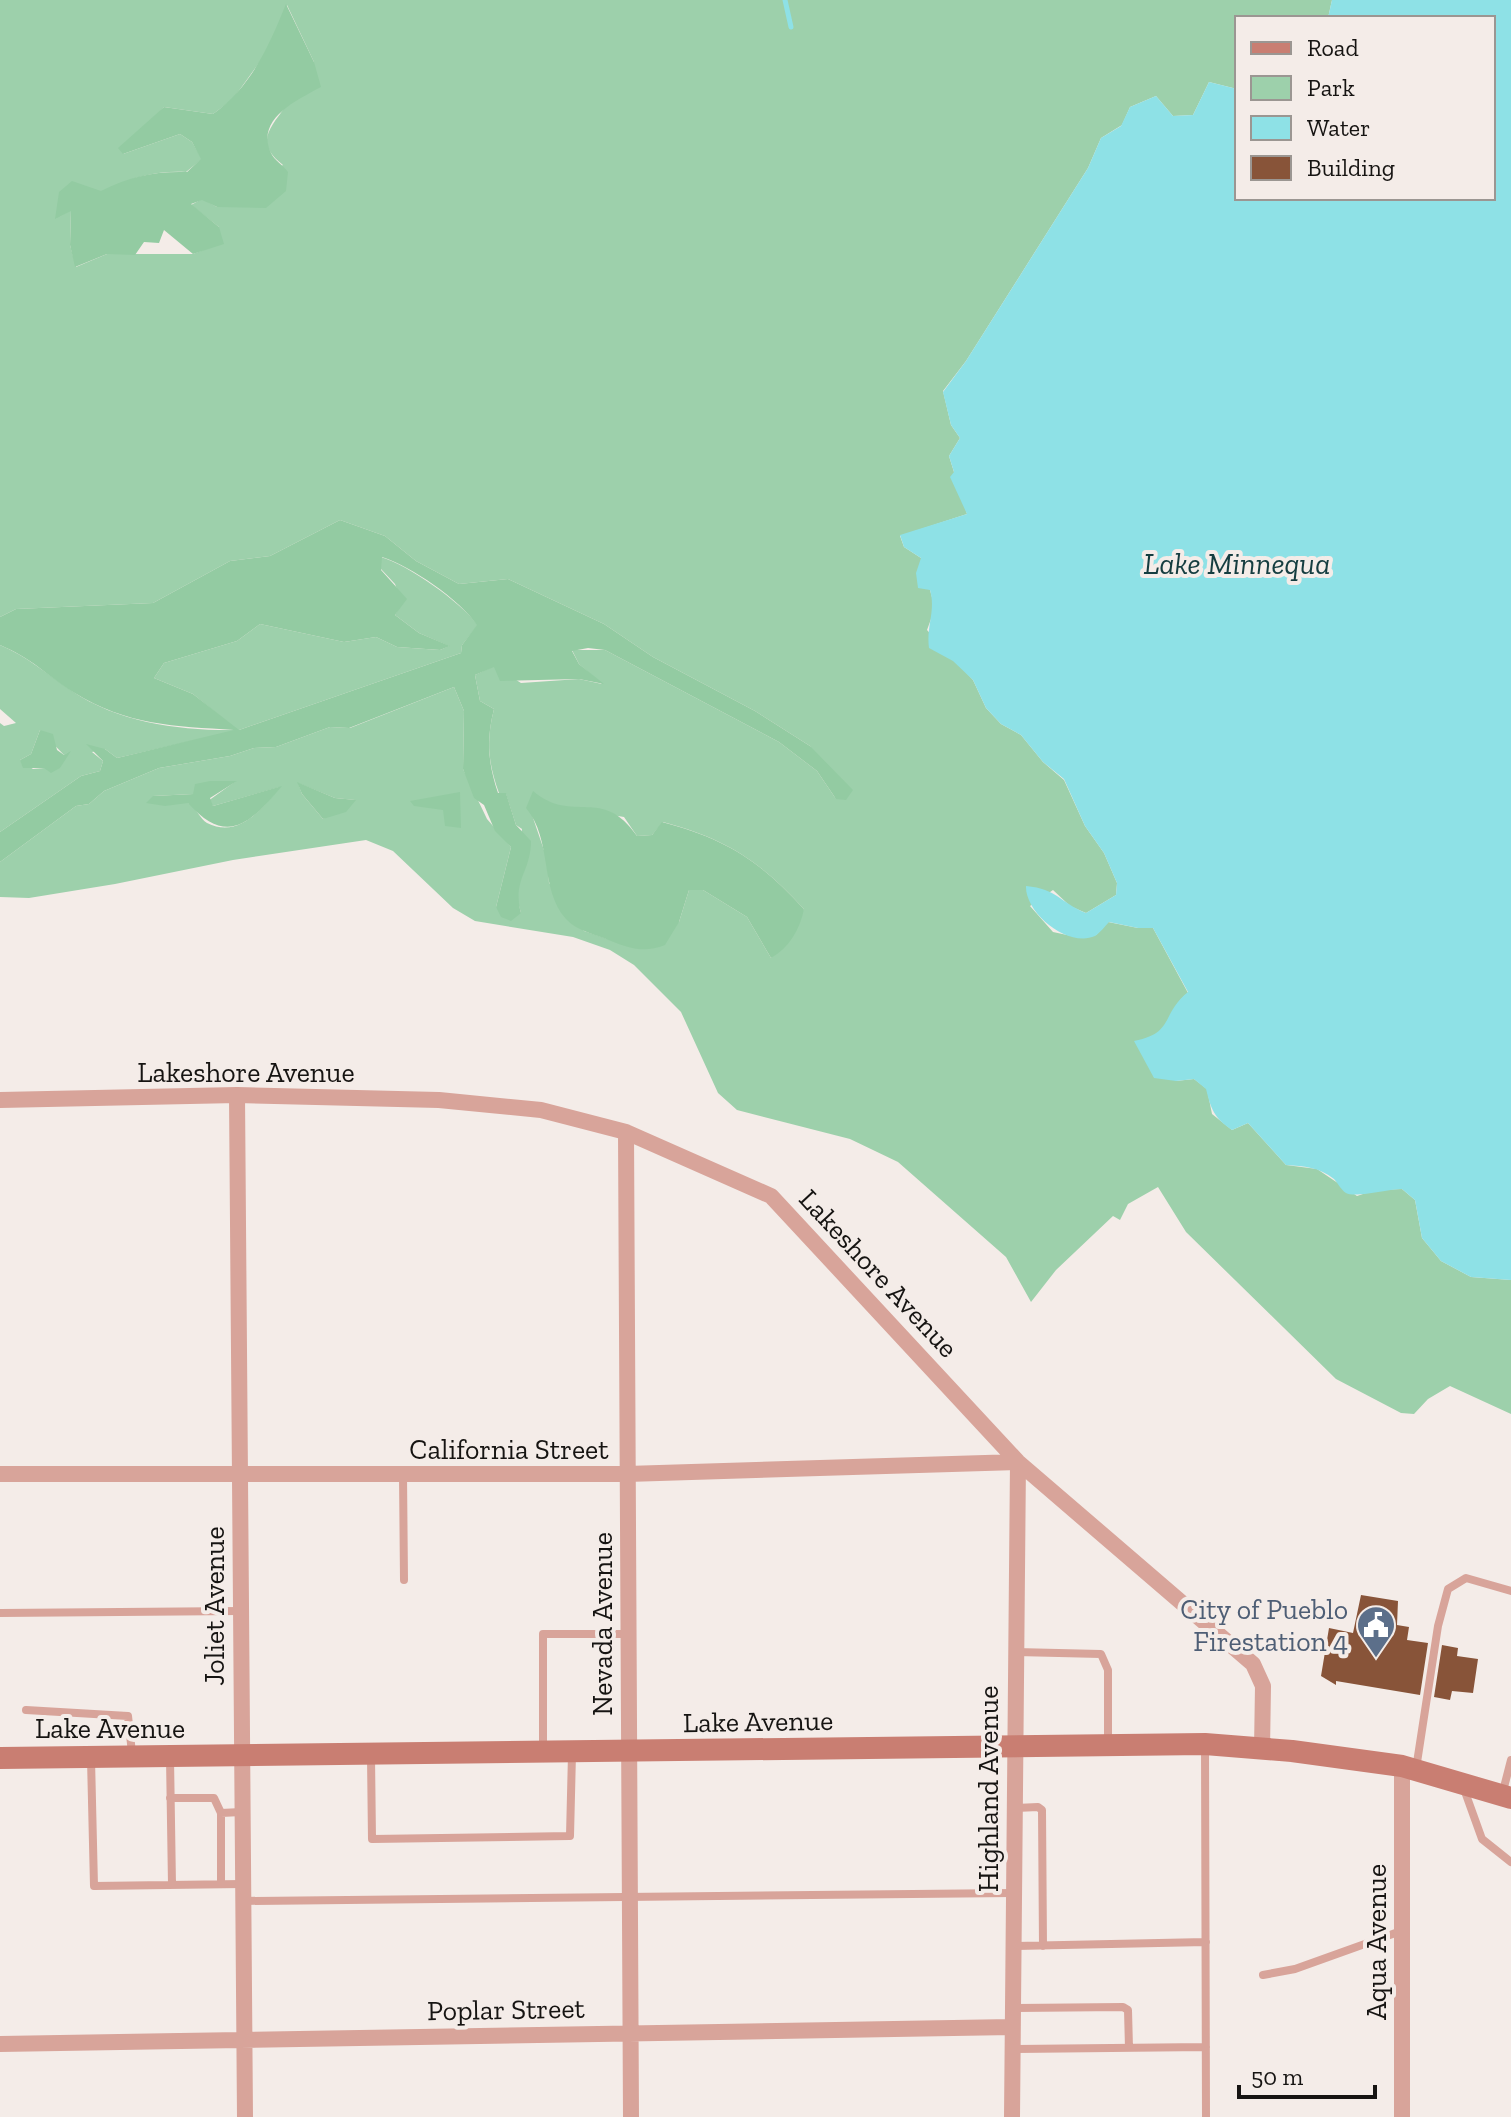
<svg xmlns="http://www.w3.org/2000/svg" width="1511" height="2117" font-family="'Zilla Slab',serif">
<rect width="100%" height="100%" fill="#f4ece8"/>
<!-- green -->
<path fill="#9dd0ab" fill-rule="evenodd" d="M0,0h1332l-4,18h-91v71l-28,-7 -16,33 -20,1 -17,-20 -26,11 -8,18 -21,13 -13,30 -122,193 -23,30 8,34 9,13 -11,18 18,58 -67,22 4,11 17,11 14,50 -8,22 46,50 13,28 15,16 20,11 22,27 21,18 21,46 19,27 13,30 -1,12 -30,18 -16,-7 -17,-16 -23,16 23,26 28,6 15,-3 12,-13 30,6h15l35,65c-17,12 -18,33 -33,44l21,44 18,-2 13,10 5,25 20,16 16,-7 38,42 31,4 40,27 18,-6 27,-1 13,11 7,38 19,23 30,16 40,3v134l-61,-28 -22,13 -14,15 -13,-1 -65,-34 -150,-147 -28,-45 -30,17 -8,16 -7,-4 -57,54 -25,32 -25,-45 -108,-95 -48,-23 -113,-29 -19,-17 -37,-81 -47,-47 -24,-15 -37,-13 -98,-16 -22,-13 -60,-57 -27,-11 -133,20 -118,24 -86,14 -29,-1v-35l76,-56 13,-2 15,-13 55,-23 71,-12 24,-8 22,-1 54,-20 20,1 104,-41 10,24 -1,58 24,50 24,28 -15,60 25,6 -5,-18 6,-66 -6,-4 -10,-31 -7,-1c-11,-30 -13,-53 -5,-84l-14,-8 -5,-26 19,-9 27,17 58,-4 23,5 -23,-20 -7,-14h33l174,92 38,29 19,28 -26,-53 -55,-35 -102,-54 -49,-33 -96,-45 -49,5 -43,-23 -31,-25 -45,-16 -70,36 -40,5 -77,42 -137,6 -16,8zM287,5l27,57c-9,15 -18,30 -28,44 -16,22 -32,37 -3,59l-66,42 -15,-8 -11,6 28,22v17l-26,10h-86l-31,13 -6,-22 1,-35 -15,9c43,-26 79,-50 130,-47l16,-13 -10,-17 -12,-8 -57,20 41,-47 49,7 20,-15 33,-46zM236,781l-28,20 5,5 67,-19c-18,22 -41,52 -73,36 -7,-4 -10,-14 -17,-19 -8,-6 -27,-6 -37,-8l40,-2zM298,783l37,15 20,2 -32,19 -21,-25zM548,804l76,13 13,19 15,-1 11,-13c63,17 96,38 141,87l-33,49 -24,-41 -44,-27h-14l-10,32 -71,17 -24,-8 -35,-48 -2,-24 -15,-44z
M381,557c29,9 78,44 97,68l-16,20 -1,8 -222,77 -122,28 -12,-9 -13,3 11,9 -3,10 -19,5 -81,56v-109l4,3 12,-3 -16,-14v-64c28,12 47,29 72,46 47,32 110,40 165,39l-44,-36 -39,-16 10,-15 73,-22 23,-17 84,18 32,-5 21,10 43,3 9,-4 -30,-13 -24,-18 7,-12 -7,-19 -14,-15zM40,730l24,25 5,-3 -25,16 -11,1 -13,-9 11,-6z"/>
<!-- forest -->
<path fill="#93cba2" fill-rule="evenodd" d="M286,4l28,58 7,25c-24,13 -66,32 -50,66 3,7 12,12 17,19l-2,19 -20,17 -49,-1 -15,-7 -11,4 28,23 5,17 -31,10 -29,-24 -5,13 -15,-1 -9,13 -28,-1 -32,13 -5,-22 1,-34 -16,8 4,-27 13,-11 29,10c30,-15 53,-20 86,-19l14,-13 -9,-17 -12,-8 -57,20 -5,-6 46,-41 49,7c38,-27 56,-68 73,-110z
M340,520l45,16 31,25 43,23 49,-5 96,45 49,33 102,54 55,35 43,44 -7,10 -10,-1 -19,-28 -38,-29 -174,-92 -17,-2 -16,3 7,13 25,20 -25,-5 -79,2 -6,-14 -19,8 5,26 14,8c-8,31 -6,54 4,84h8l10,32 15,16c0,31 -19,39 -10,72l-10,8 -10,-4 -5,-10 15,-60 -16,-16 -11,-26 -10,-7 -11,-29 1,-58 -10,-24 -105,41 -19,-1 -54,20 -22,1 -24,8 -71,12 -55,23 -15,13 -13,2 -76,56v-30l81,-56 19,-5 3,-10 -17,-17 19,5 12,9 117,-28c-60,-4 -106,-4 -161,-38 -28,-18 -40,-33 -73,-47v-28l16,-8 137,-6 77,-42 40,-5zM382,557c29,9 78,43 95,68l-15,20 -1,8 -222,77 -46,-36 -39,-16 10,-15 73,-22 23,-17 84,18 32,-5 21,10 43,3 10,-4 -31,-13 -24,-18 12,-16 -26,-29z
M40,730l13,4 4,16 7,5 7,-4 -11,17 -9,5 -7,-5h-21l-3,-8 11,-6z
M210,781h27l-27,17 3,8 69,-20c-31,37 -55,61 -94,17l-23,3 -19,-3 7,-7 40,-2 2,-10z
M297,782l38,16 21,2 -10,12 -23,7 -21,-25z
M533,791c40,34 69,-6 104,45l15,-1 10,-13c64,17 97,38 142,87 -4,20 -15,39 -33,49l-24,-41 -44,-27h-14l-10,32 -14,23c-20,8 -34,4 -54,-4 -15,-7 -33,-9 -45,-22 -27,-30 -13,-79 -40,-111z
M460,792l1,36 -16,-2 -2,-16 -29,-4 -4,-5z"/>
<!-- water -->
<path fill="#8ee1e6" d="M1332,0h179v1280l-40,-3 -30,-16 -19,-23 -7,-38 -13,-11c-13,0 -47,9 -56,4 -5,-3 -8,-10 -12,-14 -15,-12 -30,-13 -48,-14l-38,-42 -16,7c-18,-12 -21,-21 -26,-41l-12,-10 -18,2 -22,-3 -20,-37c41,-8 26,-26 54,-49l-35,-64h-15l-29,-6c-4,4 -9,11 -14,14 -27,12 -70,-23 -69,-50 32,3 33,16 60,27l30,-18 1,-12 -13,-30 -19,-27 -21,-47 -21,-17 -22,-27 -20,-11 -15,-16 -13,-28 -20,-19 -24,-13c-3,-22 7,-37 1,-58l-12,-2 -2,-15 5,-15 -17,-11 -4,-12 67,-21 -17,-37 4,-5 -5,-16 11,-18 -9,-13 -8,-33 23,-31 122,-193 13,-30 20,-12 9,-19 26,-11 17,20 20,-1 16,-33 28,7v109h256v-180h-165z"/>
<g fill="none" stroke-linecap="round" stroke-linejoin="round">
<!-- stream -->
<path stroke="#8ee1e6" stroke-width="5" d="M785,0l6,27"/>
</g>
<!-- building -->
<path fill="#885439" d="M1361,1595l37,6 -1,24 12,2 -2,13 21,3 -8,52 -84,-14v4l-15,-9 8,-48 24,5z
M1442,1645l16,3 -1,8 21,3 -5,34 -21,-2 -2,9 -16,-3z"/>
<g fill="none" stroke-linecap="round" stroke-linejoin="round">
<!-- lane -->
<path stroke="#d8a49a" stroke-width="8" d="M403,1475l1,105
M0,1613l240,-2
M1015,1652l86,2 7,16v75
M26,1710l102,6 4,37
M1205,1745l1,372
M543,1752v-118h85
M371,1757l1,82 198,-3 2,-82
M170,1758l2,127
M91,1759l3,127 148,-2
M1416,1769l22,-143 10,-37 18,-11 45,13
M1464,1789l18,50 29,23
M1502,1795l9,-35
M170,1798h44l7,15 20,-1
M1014,1808l24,-1 4,3 1,136
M221,1884v-71
M242,1901l771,-8
M1014,1946l192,-4
M1263,1975l32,-6 106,-38
M1013,2008l110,-1 5,3 1,38
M1013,2049l193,-2"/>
<!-- street -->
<path stroke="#d8a49a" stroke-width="16" d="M237,1095l8,1022
M0,1100l237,-5 202,5 102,10 85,22 145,64 247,266 235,202 10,22 -1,63
M626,1132l5,985
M0,1474h627l391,-12 -6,655
M0,2044l1012,-17
M1402,2117v-351"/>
<!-- secondary -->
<path stroke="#c97e72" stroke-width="22" d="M0,1758l1205,-14 87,7 110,15 109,32"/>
</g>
<!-- icons -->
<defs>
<symbol id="civic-pin" viewBox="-11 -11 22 30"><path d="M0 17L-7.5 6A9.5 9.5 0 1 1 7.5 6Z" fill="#5c6f8a" stroke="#f4ece8"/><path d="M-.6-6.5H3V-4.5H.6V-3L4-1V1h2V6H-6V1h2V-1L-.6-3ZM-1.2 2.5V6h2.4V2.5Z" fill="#fff"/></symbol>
</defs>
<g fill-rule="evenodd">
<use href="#civic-pin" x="1354" y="1603" width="44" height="60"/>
</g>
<g text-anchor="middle" stroke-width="8" stroke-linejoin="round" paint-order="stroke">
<!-- street labels -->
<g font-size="28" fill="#161412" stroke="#f4ece8">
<text x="246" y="1082">Lakeshore Avenue</text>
<text transform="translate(879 1273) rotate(47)" y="10">Lakeshore Avenue</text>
<text x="509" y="1459">California Street</text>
<text transform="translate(214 1606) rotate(-90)" y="10">Joliet Avenue</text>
<text transform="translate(602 1624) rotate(-90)" y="10">Nevada Avenue</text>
<text transform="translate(758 1721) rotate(-1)" y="10">Lake Avenue</text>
<text x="110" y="1738">Lake Avenue</text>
<text transform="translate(988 1789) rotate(-90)" y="10">Highland Avenue</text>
<text transform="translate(1376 1942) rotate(-90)" y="10">Aqua Avenue</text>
<text transform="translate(506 2009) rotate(-1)" y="10">Poplar Street</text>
</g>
<!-- service labels -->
<g font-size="28" fill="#4e5e75" stroke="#f4ece8" text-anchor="end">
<text x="1348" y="1619">City of Pueblo<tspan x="1348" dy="32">Firestation 4</tspan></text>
</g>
<!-- water labels -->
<g font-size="30" font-style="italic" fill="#153d40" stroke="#f4ece8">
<text x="1237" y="574">Lake Minnequa</text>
</g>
</g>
<!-- legend -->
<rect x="1235" y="16" width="260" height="184" fill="#f4ece8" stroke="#9b9692" stroke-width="2"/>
<rect x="1251" y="42" width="40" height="12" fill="#c97e72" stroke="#9b9692" stroke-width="2"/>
<text x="1307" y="56" font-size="24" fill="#161412">Road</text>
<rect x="1251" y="76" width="40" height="24" fill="#9dd0ab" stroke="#9b9692" stroke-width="2"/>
<text x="1307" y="96" font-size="24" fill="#161412">Park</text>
<rect x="1251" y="116" width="40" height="24" fill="#8ee1e6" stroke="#9b9692" stroke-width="2"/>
<text x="1307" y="136" font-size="24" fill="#161412">Water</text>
<rect x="1251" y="156" width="40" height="24" fill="#885439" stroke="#9b9692" stroke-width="2"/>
<text x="1307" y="176" font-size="24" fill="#161412">Building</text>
<!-- scale -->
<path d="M1239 2085v12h136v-12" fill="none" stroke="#161412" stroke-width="4"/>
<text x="1251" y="2085" font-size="24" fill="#161412" stroke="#f4ece8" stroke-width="6" paint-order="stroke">50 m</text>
</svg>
